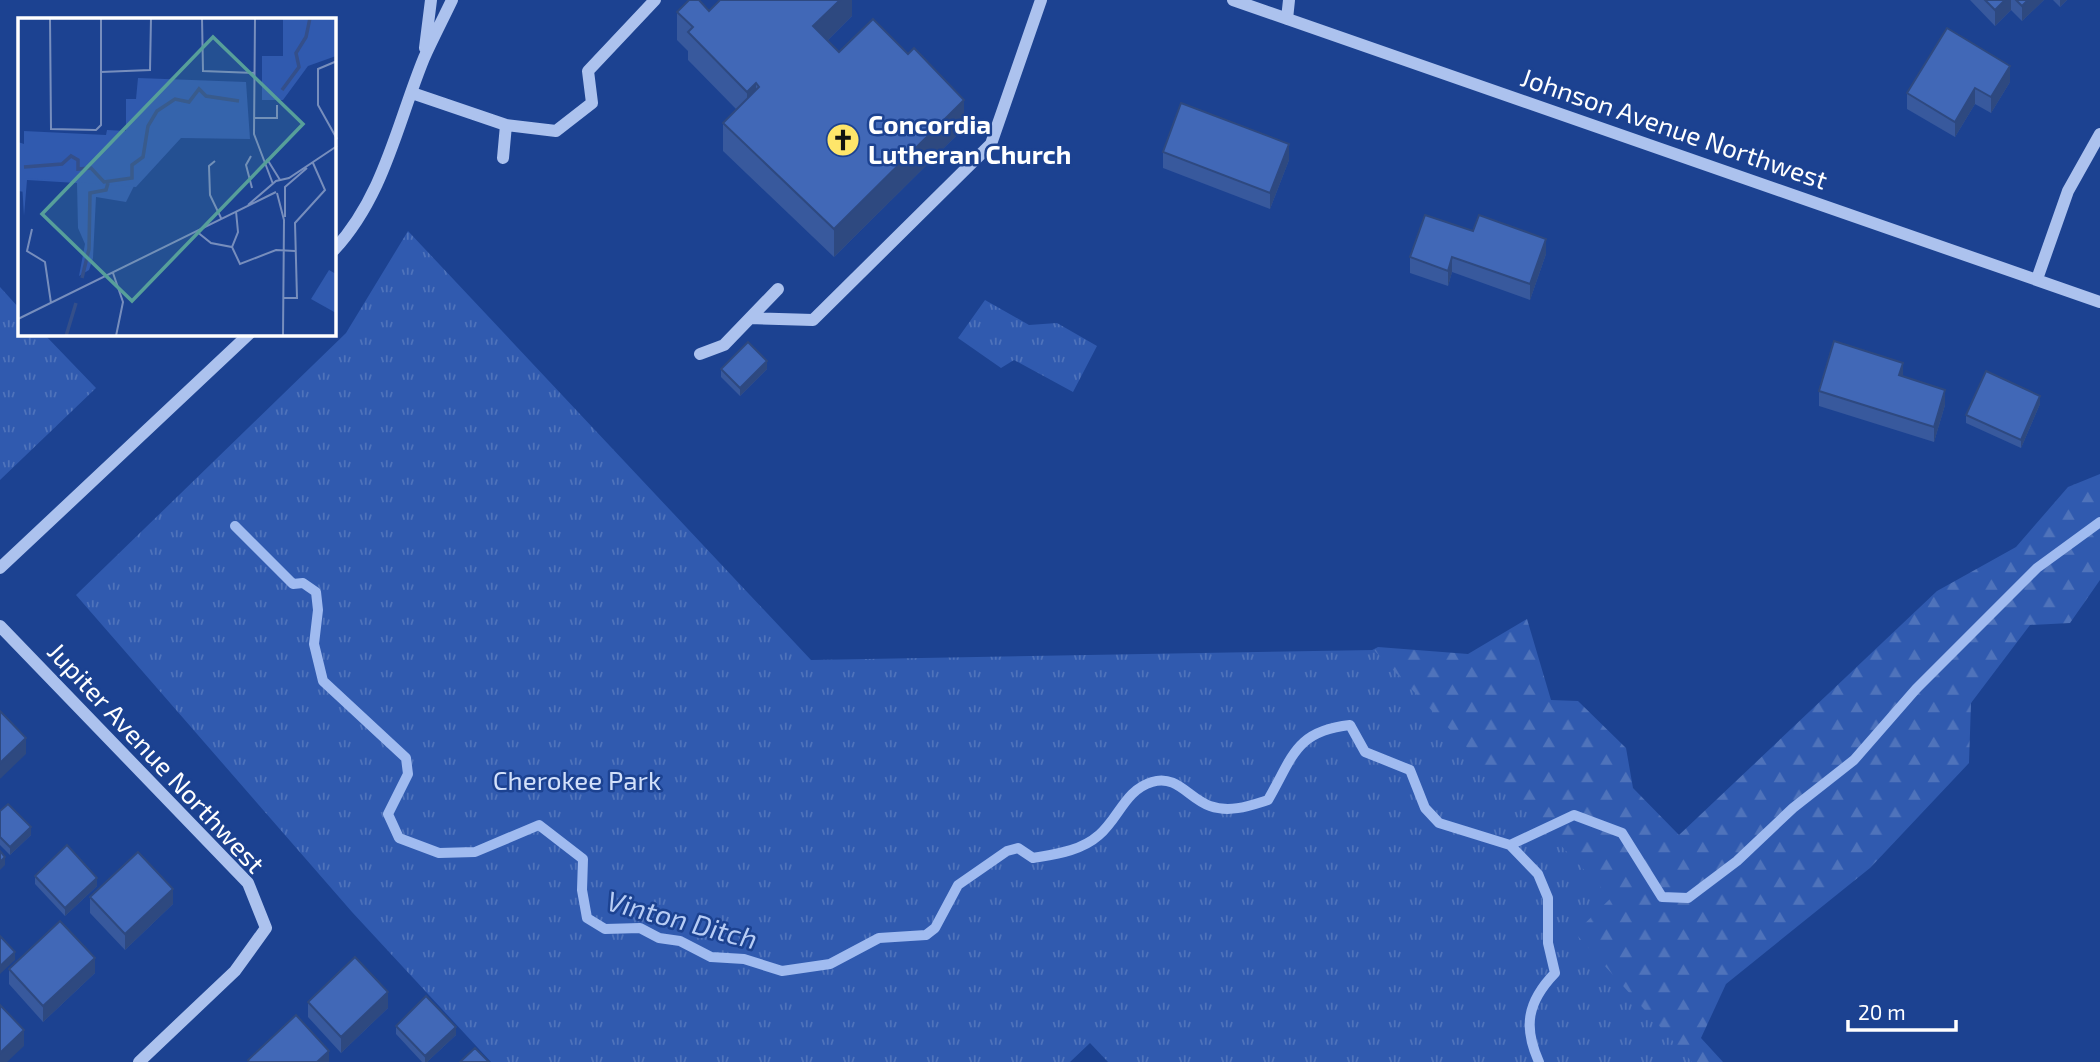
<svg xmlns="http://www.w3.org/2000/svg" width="2100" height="1062" font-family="'Exo 2',sans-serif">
<defs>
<pattern id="forest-firs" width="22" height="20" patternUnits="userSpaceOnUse" patternTransform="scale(1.75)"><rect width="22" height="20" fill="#305aaf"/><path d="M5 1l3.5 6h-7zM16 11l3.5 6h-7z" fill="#4f73bb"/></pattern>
<pattern id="park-tufts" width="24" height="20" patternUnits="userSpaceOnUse" patternTransform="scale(1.75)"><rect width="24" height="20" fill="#305aaf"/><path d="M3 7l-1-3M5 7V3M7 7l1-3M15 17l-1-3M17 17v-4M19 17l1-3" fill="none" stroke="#4f73bb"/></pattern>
</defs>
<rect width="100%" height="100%" fill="#1c4291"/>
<!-- forest -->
<path fill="url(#forest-firs)" d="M2100,474v106l-30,43 -40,2 -59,78 -2,60 -99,105 -144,116 -25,54 22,24h-202l-230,-370 87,-45 90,7 59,-35 24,81 27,1 48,47 7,40 46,47 258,-244 79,-44 52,-60z"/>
<!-- park -->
<path fill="url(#park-tufts)" d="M408,231l403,429 563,-10 237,248 -36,35 117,129h-584l-18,-19 -20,19h-579l-139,-150 -276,-317 270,-262z
M0,287l19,21v26h25l52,54 -96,92z
M985,300l44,25 28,-2 40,23 -24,46 -59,-32 -13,8 -43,-30z"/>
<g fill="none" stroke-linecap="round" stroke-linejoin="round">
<!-- stream -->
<path stroke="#a0bbf0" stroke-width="10" d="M235,526l58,58 10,-1 13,9 2,18 -4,34 9,37 83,77 2,16 -20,40 11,24 40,15 36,-1 64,-27 44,34 -1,31 5,28 18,11 35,-1 19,10 21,3 31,16 33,2 38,12 48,-7 49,-26 47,-3 9,-7 23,-43 49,-34 11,-3 15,10c23,-4 48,-7 66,-23 20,-17 26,-45 53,-53 25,-8 37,17 58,24 20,7 39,0 58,-6 25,-43 27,-69 82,-75l15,27 45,18 15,38 14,15 71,22 28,29 10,24v45l7,30c-28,29 -32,54 -16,89
M1510,845l64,-30 48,18 40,64 26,1 49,-37 56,-53 61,-48 62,-71 121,-121 63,-46"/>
<!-- minor -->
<path stroke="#acc2ee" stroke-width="12" d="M1233,0l867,302
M1287,19l2,-19
M425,48l6,-48
M412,93l94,32 -3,33
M506,125l50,6 36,-28 -4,-32 67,-71
M334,250c50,-54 63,-126 90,-192 9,-20 19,-39 28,-58
M2037,279l31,-88 32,-57
M750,318l63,2 178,-176 50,-144
M700,354l24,-9 54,-56
M0,568l249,-234
M0,626l248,257 18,45 -31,43 -96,91"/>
</g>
<!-- wall -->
<path fill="#38599d" d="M852,0v16l-25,25 12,11 125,76 -130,129 -111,-106v-28l13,-14 -48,-49v-9l-11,-11v-28l32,-1z
M1970,0h74l-22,21 -11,-11 -16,16z
M2053,0h14l-7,7z
M2010,82l-19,31 -16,-9 -20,33 -48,-28v-16z
M1163,152l126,8 -19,49 -107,-41z
M1473,231l73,23 -16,46 -78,-28 -4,14 -38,-13v-16z
M721,369h46l-27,27 -19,-19z
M1903,376l42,29 -11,37 -115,-36v-15z
M2040,404l-19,44 -55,-25v-8z
M0,811l31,24 -21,20 -10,-10z
M35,876l62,10 -32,30 -30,-32z
M90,897l83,7 -48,46 -35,-37z
M9,969l86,4 -52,49 -34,-38z
M308,1002l80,6 -47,45 -33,-36z
M396,1026l60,9 -29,27h-5l-26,-28z"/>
<!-- shaded-wall -->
<path fill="#2e4980" d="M840,0h12v16l-39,39v-29z
M2005,0h6v10l-16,16v-16z
M2028,0h16l-22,21v-15z
M2060,0h7l-7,7z
M2010,66v16l-19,31v-16z
M756,83v28l-9,9v-28z
M1975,88v16l-20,33v-15z
M964,100v28l-130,129v-28z
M1289,144v16l-19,49v-16z
M1546,239v15l-16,46v-16z
M1452,257v15l-4,14v-15z
M767,361v8l-27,27v-8z
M1903,363v15l-4,-3z
M1945,390v15l-11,37v-15z
M2040,396v8l-19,44v-8z
M26,738v16l-26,25v-16z
M31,827v8l-21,20v-8z
M5,857v8l-5,5v-8z
M97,878v8l-32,30v-8z
M173,889v15l-48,46v-16z
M15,952v8l-15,14v-8z
M95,958v15l-52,49v-16z
M388,992v16l-47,45v-16z
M456,1027v8l-29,27h-2v-6z
M24,1030v16l-17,16h-7v-9z
M329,1051v11h-12z"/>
<!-- building -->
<path fill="#4168b7" stroke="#2e4980" stroke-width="2" d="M689,0h10l10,11 11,-11h120l-27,26 26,26 34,-33 35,35 6,-6 50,52 -130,129 -111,-106 36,-36 -3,-4 -9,9 -59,-60 5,-5 -16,-15z
M1985,0h20l-10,10z
M2016,0h12l-6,6z
M1947,28l63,38 -19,31 -16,-9 -20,34 -48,-29z
M1181,103l108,41 -19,49 -107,-41z
M1425,215l48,16 6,-16 67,24 -16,45 -78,-27 -4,14 -38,-14z
M1834,341l69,22 -4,12 46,15 -11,37 -115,-36z
M748,342l19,19 -27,27 -19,-19z
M1986,371l54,25 -19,44 -55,-25z
M0,711l26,27 -26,25z
M8,804l23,23 -21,20 -10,-10v-26z
M67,845l30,33 -32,30 -30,-32z
M0,851l5,6 -5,5z
M138,852l35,37 -48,45 -35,-37z
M60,921l35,37 -52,48 -34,-37z
M0,936l15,16 -15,14z
M355,957l33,35 -47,45 -33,-35z
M426,996l30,31 -31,29 -29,-30z
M0,1005l24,25 -24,23z
M296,1015l33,36 -12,11h-68l-1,-2z
M475,1048l14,14h-29z"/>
<!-- icons -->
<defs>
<symbol id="church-disc" viewBox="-11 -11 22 22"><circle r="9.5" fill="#fee56a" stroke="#1c4291"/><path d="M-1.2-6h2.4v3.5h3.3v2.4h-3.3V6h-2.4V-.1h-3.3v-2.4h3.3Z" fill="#111"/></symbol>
</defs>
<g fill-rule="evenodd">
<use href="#church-disc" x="824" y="121" width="38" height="38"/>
</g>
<g text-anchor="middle" stroke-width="5" stroke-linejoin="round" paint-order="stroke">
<!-- poi labels -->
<g font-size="26" font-weight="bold" fill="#fff" stroke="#1c4291" text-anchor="start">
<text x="868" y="134">Concordia<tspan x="868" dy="30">Lutheran Church</tspan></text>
</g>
<!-- street labels -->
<g font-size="26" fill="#fff" stroke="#1c4291">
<text transform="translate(1674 129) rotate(19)" y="9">Johnson Avenue Northwest</text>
<text transform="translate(156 758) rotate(47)" y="9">Jupiter Avenue Northwest</text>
</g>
<!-- park labels -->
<g font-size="26" fill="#d2e0fa" stroke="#1c4291">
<text x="577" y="790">Cherokee Park</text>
</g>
<!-- water labels -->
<g font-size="28" font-style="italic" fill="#b8cdf5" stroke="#1c4291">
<text transform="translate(682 920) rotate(15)" y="10">Vinton Ditch</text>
</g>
</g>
<!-- overview -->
<g transform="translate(18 18)">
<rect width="318" height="318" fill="#1c4291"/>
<path d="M11,137l110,21 -13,26 -30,-5 -3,61 -4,12 -10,6 6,-32 -7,-16 -1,-45 -50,-3 -3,36 -2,-33z" fill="#305aaf"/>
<path d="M265,0h53v38l-28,10 -25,34h-21v-44h21zM120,60l108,4 4,57 -69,-1 -45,49 -111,-9v14l-7,-1v-49l6,2v-13l82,4 1,-5 19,1v-32h10z" fill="#305aaf"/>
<path d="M311,252l7,4v39l-25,-14z" fill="#305aaf"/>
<path fill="none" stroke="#344f8a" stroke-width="3.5" d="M264,72l17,-23 -3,-14 10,-16 4,-19M6,149l38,-3 9,-8 7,4v9l13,-1 13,14 28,-4v-13l11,-8 5,-31 9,-15 18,-12 14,3 10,-13 7,7 33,5M64,260l7,-29 1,-56 16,-3 2,-7M48,318l10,-33"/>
<path fill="none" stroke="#778ebd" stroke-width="2" d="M32,0l1,111 45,1 5,-5v-107M184,0l1,53 52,2M237,0l-1,116 19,50M319,43l-19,8v36l19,34M83,54l49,-2 1,-52M236,100h23v-13M233,138l-5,9 6,23M249,141l13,21M197,143l-6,5 1,29 11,23M259,175l7,27 -1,116M230,187l28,-24 13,-3 48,-32M267,199v-30l22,-19M14,211l-5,22 18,11 6,41M178,213l15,12 21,4 6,-15 -2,-21M214,229l8,17 36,-14 19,1M95,255l10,29 -7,34M265,280h14l-2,-75 30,-33 -12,-27M0,301l258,-127"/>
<path fill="#579f9a" fill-opacity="0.15" stroke="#579f9a" stroke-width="3.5" d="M195,19l90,87 -171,177 -90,-87z"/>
<rect width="318" height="318" fill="none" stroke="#fff" stroke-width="3.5"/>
</g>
<!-- scale -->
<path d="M1848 1020v10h108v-10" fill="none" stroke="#ffffff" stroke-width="3.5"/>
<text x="1858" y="1020" font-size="21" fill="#ffffff" stroke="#1c4291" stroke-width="5" paint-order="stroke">20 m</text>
</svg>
